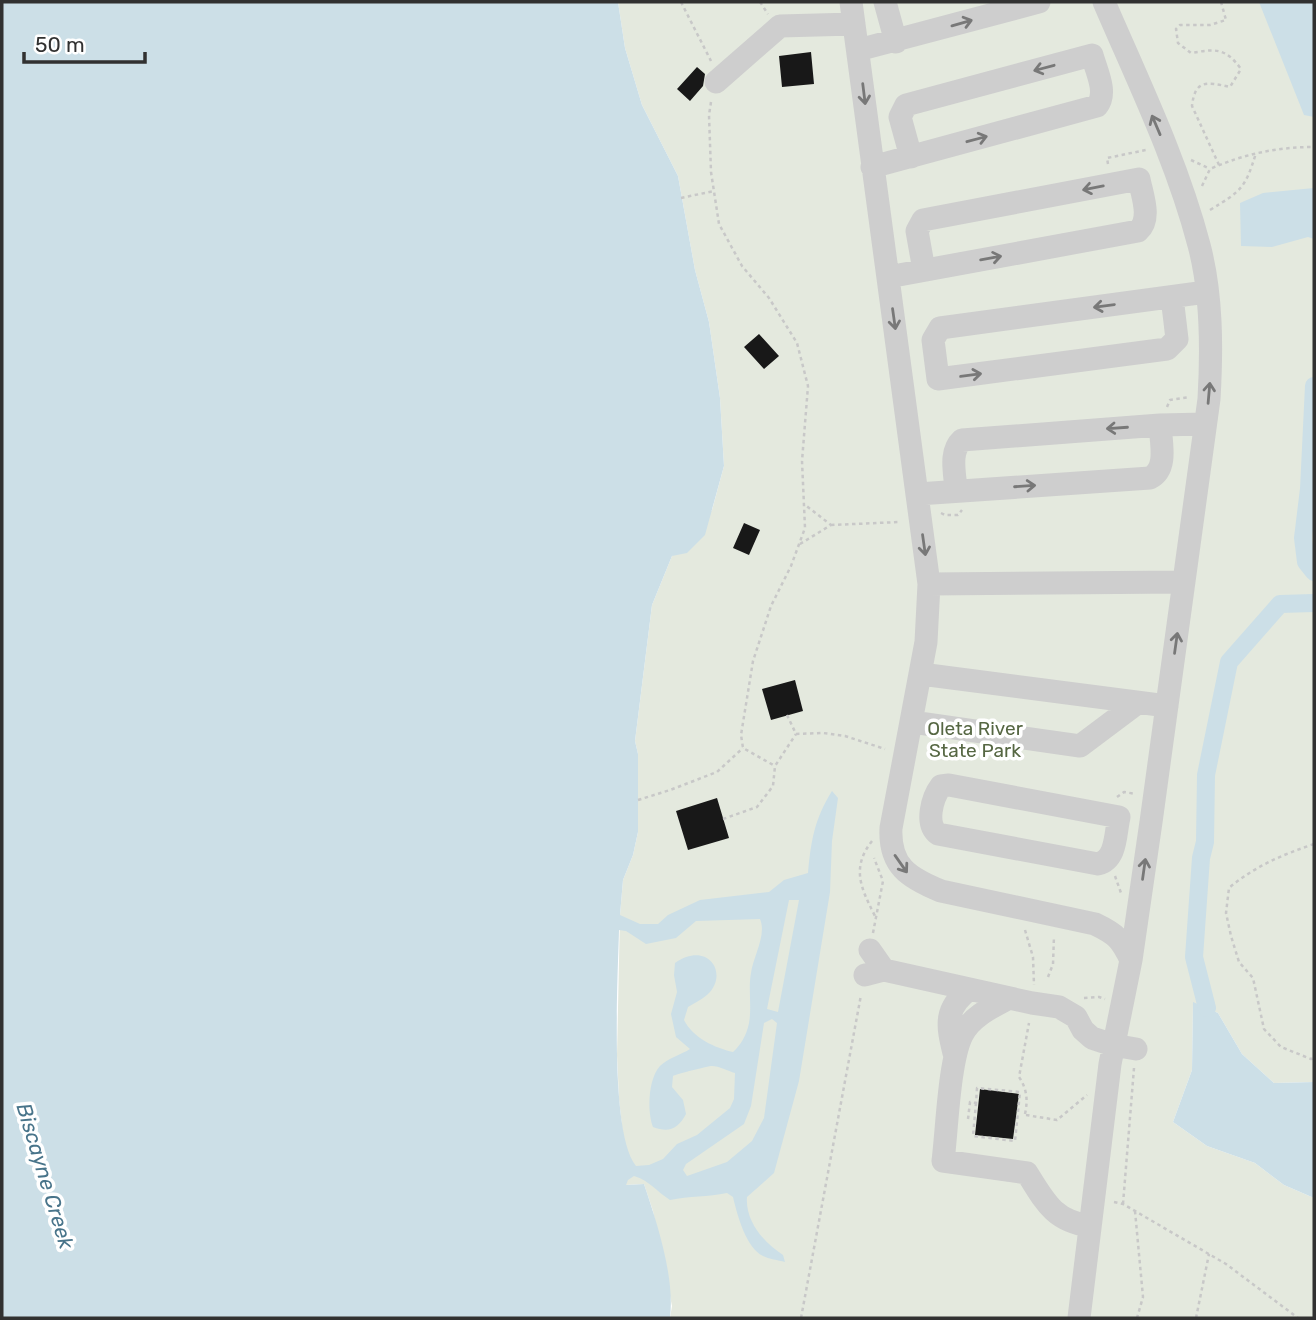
<svg xmlns="http://www.w3.org/2000/svg" width="1316" height="1320" font-family="Rubik,sans-serif">
<rect width="100%" height="100%" fill="#fff"/>
<!-- green -->
<path fill="#e4e9de" d="M618,2h696v1080l-40,1 -32,-29 -24,-41 -25,-10 -1,67 -19,52 34,24 48,17 29,22 30,13v120h-644l2,-12 -19,-95 -9,-27 -19,1 5,-26 -6,-15 -5,-45 -2,-44 3,-140 3,-35 10,-25 5,-23v-78l-3,-13 17,-136 20,-49 40,-46 12,-44 -4,-68 -11,-76 -14,-52 -17,-94 -36,-71 -17,-57z"/>
<!-- water -->
<path fill="#ccdfe7" fill-rule="evenodd" d="M2,2h616l7,46 17,57 36,71 17,94 14,52 11,76 4,68 -19,69 -18,18 -15,3 -20,49 -17,136 3,13v78l-5,23 -10,25 -3,35 20,9h18l10,-9 32,-15 69,-8 15,-12 24,-7c3,-32 6,-53 24,-82l6,7 -6,43 -2,51 -31,189 -25,92 -27,24c-2,24 17,46 36,58l2,7c-7,-2 -16,-3 -22,-6 -17,-8 -26,-42 -30,-59l-6,-4c-19,4 -38,3 -57,7 -14,-9 -20,-19 -36,-24l-6,4 -2,5 18,-1c13,39 31,93 26,134h-668zM789,900h10l-21,112 -11,-3zM760,919c7,16 -7,38 -9,54 -3,16 1,34 -2,50 -2,11 -8,22 -16,29 -18,-4 -40,-14 -49,-32l4,-13c6,-4 13,-7 19,-12 23,-21 1,-55 -32,-32l-1,12 3,17 -6,22 5,23 14,12c-8,5 -23,10 -30,17 -12,13 -13,46 -7,61 16,6 25,2 33,-13l-3,-14 -11,-13 1,-11c4,-2 35,-10 39,-10 7,0 16,5 23,7l-1,26 -4,9 -33,27 -20,9 -14,15 -14,6 -13,1c-27,-33 -18,-188 -17,-236l7,1 20,13 30,-6 20,-17zM772,1019l5,4 -13,95 -12,23 -25,21 -40,14 -4,-6 3,-6 58,-40 7,-18 13,-83z
M1259,2h55v115l-10,-2z
M1314,188v51l-6,-2 -36,10 -31,-1 -1,-43 23,-10z
M1193,1002l25,11 24,41 32,29 40,-1v116l-30,-13 -29,-22 -48,-17 -34,-24 19,-52z"/>
<g fill="none" stroke-linecap="round" stroke-linejoin="round">
<!-- canal -->
<path stroke="#ccdfe7" stroke-width="18" d="M1314,386l-5,103 -6,49 3,24 8,10
M1207,1008l-13,-51 7,-99 4,-16 1,-67 23,-113 51,-58 34,-1"/>
</g>
<!-- building -->
<path fill="#181818" d="M811,52l3,32 -32,3 -3,-31z
M697,67l8,7 -2,12 -13,15 -13,-12z
M759,334l20,22 -15,13 -20,-22z
M744,523l16,7 -11,25 -16,-7z
M795,680l8,31 -32,9 -9,-31z
M717,798l12,40 -41,12 -12,-39z
M980,1089l39,5 -6,45 -38,-4z"/>
<g fill="none" stroke-linecap="round" stroke-linejoin="round">
<!-- path -->
<path stroke="#c8c8c8" stroke-width="2.5" stroke-dasharray="3.5 3.5" stroke-linecap="butt" d="M681,2l30,59
M760,2l8,12
M711,102l-2,13 2,57 8,52 23,42 27,32 28,45 11,43 -6,75 3,67 -14,38 -20,40 -18,55 -12,74 2,13 32,18
M1191,160l19,9
M1108,164l-1,-6 39,-8
M1219,165l-27,-59c3,-27 15,-24 38,-19l11,-18c-16,-22 -26,-20 -50,-16l-13,-10 -2,-14 4,-4h30l16,-5 -5,-18
M1202,186l8,-17c34,-15 67,-22 104,-22
M681,198l33,-7
M1210,210c31,-19 35,-21 46,-57
M1167,407l3,-7 20,-3
M941,513l4,2h13l4,-5
M831,525l69,-3
M800,544l31,-19 -27,-21
M787,715l9,19 27,-1 22,3 40,13
M1117,797l7,-5 12,2
M638,800l32,-10 47,-18 26,-24
M723,819l34,-12 16,-21 2,-20 21,-32
M872,841c-22,28 -10,49 4,77
M1314,844c-32,11 -59,22 -85,44l-3,25 5,23 8,26 14,16 11,51 17,18 30,12 3,-1
M1115,876l6,17
M1025,930l8,27 1,28
M873,933l10,-52 -9,-23
M1048,977l5,-13 1,-28
M1084,998l15,-1 6,2
M1025,1114c3,-14 2,-25 -6,-37l10,-54
M1026,1115l31,5 30,-25
M968,1119l2,-17 6,1 1,-15 43,4 -5,49 -42,-5 3,-33
M1114,1202l9,2 103,60 72,54
M1123,1204l11,-136
M1135,1211l8,86 -6,21
M801,1318l60,-323
M1196,1318l13,-64"/>
<!-- minor -->
<path stroke="#cecece" stroke-width="23" d="M851,2l78,582 -3,58 -35,186c-2,38 18,50 50,63l154,33c21,10 26,15 36,36
M885,2l11,40
M858,50l181,-48
M716,82l64,-56 74,-2
M872,167l225,-61c11,-13 -1,-36 -5,-51l-186,50 -6,12 11,40
M888,277l250,-46c14,-12 4,-36 1,-52l-216,41 -6,11 7,39
M1172,297l5,42 -10,10 -229,30 -5,-39 7,-12 266,-36
M1160,425l45,-1
M918,494l232,-16c18,-9 11,-35 10,-53l-198,15c-13,12 -7,33 -6,50
M929,584l255,-2
M921,674l246,32
M912,722l168,24 56,-42
M949,785l170,32c-4,17 -2,42 -21,47l-160,-30c-13,-10 -6,-36 3,-48z
M870,950l14,20
M865,975l19,-5 148,33 27,4 17,10 7,13 9,8 21,7 23,4
M1009,998c-17,9 -38,19 -47,37 -13,26 -15,95 -19,126l84,12c18,29 27,48 63,53
M954,1053c-7,-28 -10,-45 16,-64
M1079,1318l31,-254 21,-104 20,-138 58,-423c3,-51 3,-105 -10,-154 -22,-84 -61,-164 -95,-243"/>
</g>
<!-- one-way arrows -->
<defs><path id="oneway-shaft" d="M-6 0H5M1.5-3L5.5 0L1.5 3" fill="none" stroke-width="1.6" stroke-linecap="round" stroke-linejoin="round" transform="scale(1.75)"/></defs>
<g stroke="#787878">
<use href="#oneway-shaft" transform="translate(962 23) rotate(-16)"/>
<use href="#oneway-shaft" transform="translate(1044 68) rotate(165)"/>
<use href="#oneway-shaft" transform="translate(864 94) rotate(83)"/>
<use href="#oneway-shaft" transform="translate(1156 125) rotate(-113)"/>
<use href="#oneway-shaft" transform="translate(977 139) rotate(-15)"/>
<use href="#oneway-shaft" transform="translate(1093 188) rotate(169)"/>
<use href="#oneway-shaft" transform="translate(991 258) rotate(-10)"/>
<use href="#oneway-shaft" transform="translate(1104 306) rotate(172)"/>
<use href="#oneway-shaft" transform="translate(894 319) rotate(82)"/>
<use href="#oneway-shaft" transform="translate(971 375) rotate(-8)"/>
<use href="#oneway-shaft" transform="translate(1209 393) rotate(-85)"/>
<use href="#oneway-shaft" transform="translate(1117 428) rotate(176)"/>
<use href="#oneway-shaft" transform="translate(1025 486) rotate(-4)"/>
<use href="#oneway-shaft" transform="translate(924 545) rotate(82)"/>
<use href="#oneway-shaft" transform="translate(1176 643) rotate(-82)"/>
<use href="#oneway-shaft" transform="translate(901 864) rotate(55)"/>
<use href="#oneway-shaft" transform="translate(1144 869) rotate(-82)"/>
</g>
<g text-anchor="middle" stroke-width="7" stroke-linejoin="round" paint-order="stroke">
<!-- park labels -->
<g font-size="19" fill="#566743" stroke="#fff">
<text x="975" y="735">Oleta River<tspan x="975" dy="22">State Park</tspan></text>
</g>
<!-- water labels -->
<g font-size="21" font-style="italic" fill="#48748a" stroke="#fff">
<text transform="translate(45 1176) rotate(73)" y="7">Biscayne Creek</text>
</g>
</g>
<!-- border -->
<rect width="1316" height="1320" fill="none" stroke="#313131" stroke-width="7"/>
<!-- scale -->
<path d="M24 52v10h121v-10" fill="none" stroke="#313131" stroke-width="3.5"/>
<text x="35" y="52" font-size="21" fill="#313131" stroke="#ffffff" stroke-width="5" paint-order="stroke">50 m</text>
</svg>
